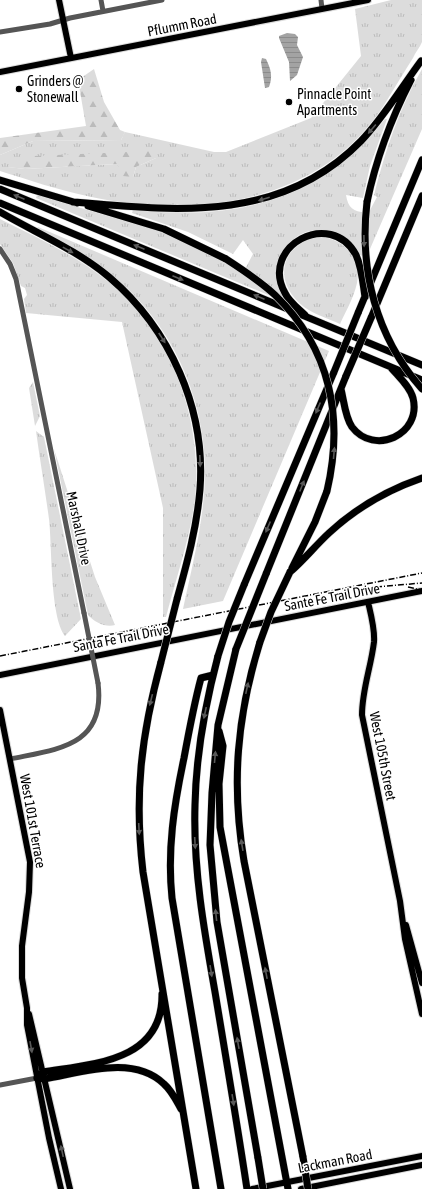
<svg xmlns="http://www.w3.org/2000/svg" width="422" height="1189" font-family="'Asap Condensed',sans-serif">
<defs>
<pattern id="grass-tufts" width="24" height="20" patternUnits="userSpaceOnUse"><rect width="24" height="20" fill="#dcdcdc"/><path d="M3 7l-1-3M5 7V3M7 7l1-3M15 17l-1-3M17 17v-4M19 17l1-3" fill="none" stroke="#bbb"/></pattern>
<pattern id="forest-firs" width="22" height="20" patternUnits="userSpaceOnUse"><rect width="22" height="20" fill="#dcdcdc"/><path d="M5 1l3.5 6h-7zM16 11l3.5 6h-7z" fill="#bbb"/></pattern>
<pattern id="water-rules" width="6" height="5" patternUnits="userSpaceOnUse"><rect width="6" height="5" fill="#a3a3a3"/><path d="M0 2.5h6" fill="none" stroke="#8b8b8b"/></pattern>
</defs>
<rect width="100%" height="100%" fill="#fff"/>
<!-- grass -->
<path fill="url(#grass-tufts)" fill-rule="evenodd" d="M391,0h31c0,11 0,32 0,42 -2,5 -7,11 -9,16 -9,14 -18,29 -27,44 -63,102 -191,118 -299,94 -29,-6 -58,-16 -87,-25v-16l33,-14 88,-1 4,-8 89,20h12l85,-34 50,-62 -6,-47zM156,158l-20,9 -3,10 -16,-13 -92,5 -17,-2z
M422,69v60l-52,120 -9,7c-36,-53 -100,-18 -78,42l-10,-1 -237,-99 1,-3 125,37 58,27 23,14 10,-19 -10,-14 -10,14 -45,-22 -56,-19 1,-3c104,10 184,-7 252,-91h2l-17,47 -7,32 -17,-3c2,14 9,18 23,17l8,-15 -3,-2c11,-44 25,-86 48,-126z
M0,219c36,18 73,35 105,60 66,50 98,139 90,220 -5,40 -19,79 -29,118h-3v-109l-41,-186 -96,-9 -2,-14 3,-4 -2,-7 -4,-2 -8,-23 -13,-19z
M38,227l291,124 -106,250 -40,8c10,-47 23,-96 22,-144 -2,-71 -35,-143 -91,-188 -23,-19 -51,-33 -77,-48z
M316,237c26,-1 46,20 41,46 -3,14 -11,28 -17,41 -11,-5 -26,-10 -36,-17 -31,-24 -25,-60 12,-70z
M33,382l7,34 -5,10 -6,-38z
M36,431l8,6 37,182 -16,17c-15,-19 -13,-91 -16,-117 -4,-29 -9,-59 -13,-88z
M54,449l41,128 20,48c-9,3 -21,-3 -27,-10z"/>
<!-- forest -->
<path fill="url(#forest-firs)" d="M94,69l10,33 16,28 5,2 -4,8 -88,1 -33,14v-17l86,-12 -8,-46z
M152,151l4,7 -20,9 -3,10 -10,-1 -6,-12 -92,5 -18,-2 26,-11z"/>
<!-- water -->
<path fill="url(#water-rules)" d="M287,33l8,1 3,3 -1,8 6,12 -6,18 -7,6 -1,-19 -10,-24v-2z
M262,58l4,1c5,10 7,18 3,28l-4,1 -4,-26z"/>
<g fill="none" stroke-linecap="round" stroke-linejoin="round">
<defs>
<path id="major" d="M59,0l12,58
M0,72l368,-72
M368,602c3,13 7,27 6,40 -3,25 -12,48 -12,73l38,186 5,38 17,75
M0,675l422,-84
M0,710l30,152 -1,30 -7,54v32l5,30v17l22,113 12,51
M406,925l16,58
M29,1014l41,175
M252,1189l170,-33
M301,1189l121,-24"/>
<path id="highway" d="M0,180l77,23
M0,189l422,176
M73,202c104,9 208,21 288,-61 23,-24 40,-53 60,-80
M367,202c9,-43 24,-83 44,-122
M0,203l422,177
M88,206l76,23 62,30
M0,212c36,21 77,38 109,65 61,52 97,132 91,212 -3,38 -13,74 -23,110
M358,313l64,-153
M305,315c-6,-6 -16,-13 -20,-22 -26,-47 46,-85 71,-38 6,13 7,29 9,42
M371,318l51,-122
M341,389c3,12 4,28 11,38 22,29 70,8 61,-29 -3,-11 -13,-20 -21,-29
M292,568l23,-46 12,-31
M290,572c14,-12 25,-26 39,-39 27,-25 58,-43 93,-55
M266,574l80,-198
M244,585l90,-213
M260,642c-23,74 -29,142 -16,219l59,296
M236,649l-18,76 -6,68 -2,52 7,77 41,236
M218,656c-13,49 -22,99 -23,149 -2,63 9,125 20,187 11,66 22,131 32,197
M161,662c-20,74 -27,134 -18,210l53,317
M213,675l-12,3c-7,26 -12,53 -17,80 -10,47 -17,92 -12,140l49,291
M219,731l4,15 -4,38 1,43 68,362
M37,1078l6,-6c49,-8 120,-10 119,-78
M37,1078l7,1c37,-6 89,-25 120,5 8,7 12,16 17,25"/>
</defs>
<!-- major casing -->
<use href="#major" stroke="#dbdbdb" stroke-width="8"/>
<!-- highway casing -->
<use href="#highway" stroke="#dbdbdb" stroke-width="8"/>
<!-- minor -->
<path stroke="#555" stroke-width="5" d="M101,0l2,11
M321,0l1,9
M0,32l50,-8 20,-6 92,-18
M0,249l10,15 6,15 68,334
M10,759c47,-10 96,-12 88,-76
M0,1085l37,-7"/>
<!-- major -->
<use href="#major" stroke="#000" stroke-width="6"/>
<!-- highway -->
<use href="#highway" stroke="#000" stroke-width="7"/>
<!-- rail -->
<path stroke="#000" stroke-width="1.5" stroke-dasharray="6 2 1 2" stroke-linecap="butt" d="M376,587l46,-4
M408,587l14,3
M0,656l422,-83"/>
<defs>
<path id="highway-bridge" d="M367,202c-8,68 9,135 55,187
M226,259c17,11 34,22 49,36 56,54 69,123 52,196
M334,372l24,-59
M346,376l25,-58
M260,642l11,-30 19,-40
M236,649l30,-75
M218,656l11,-34 15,-37
M161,662l16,-63
M303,1157l5,32
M258,1158l5,31"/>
</defs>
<!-- highway-bridge casing -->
<use href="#highway-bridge" stroke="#dbdbdb" stroke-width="8" stroke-linecap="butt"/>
<!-- minor-bridge -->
<path stroke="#555" stroke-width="5" d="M84,613l14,70"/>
<!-- highway-bridge -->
<use href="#highway-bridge" stroke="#000" stroke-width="7"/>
</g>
<!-- one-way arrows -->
<defs><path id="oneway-solid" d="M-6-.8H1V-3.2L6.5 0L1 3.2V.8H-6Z"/></defs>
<g fill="#595959">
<use href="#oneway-solid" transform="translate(372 129) rotate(130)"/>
<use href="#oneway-solid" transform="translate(19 197) rotate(-157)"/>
<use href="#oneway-solid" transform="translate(264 199) rotate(163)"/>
<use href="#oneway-solid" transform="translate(364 241) rotate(89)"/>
<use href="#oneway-solid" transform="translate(139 247) rotate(-157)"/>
<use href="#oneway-solid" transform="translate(68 250) rotate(29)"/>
<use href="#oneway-solid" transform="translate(178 278) rotate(23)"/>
<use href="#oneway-solid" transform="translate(259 297) rotate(-157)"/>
<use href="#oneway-solid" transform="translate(162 338) rotate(57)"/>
<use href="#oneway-solid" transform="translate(318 408) rotate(113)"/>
<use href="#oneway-solid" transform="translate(334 453) rotate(-85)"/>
<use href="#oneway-solid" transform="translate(200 461) rotate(88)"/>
<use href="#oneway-solid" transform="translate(302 486) rotate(-68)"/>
<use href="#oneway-solid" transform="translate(268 527) rotate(113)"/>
<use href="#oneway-solid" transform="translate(247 688) rotate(-78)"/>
<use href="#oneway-solid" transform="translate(151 700) rotate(104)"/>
<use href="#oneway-solid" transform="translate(205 713) rotate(102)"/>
<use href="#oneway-solid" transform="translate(215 757) rotate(-85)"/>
<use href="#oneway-solid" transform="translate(139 829) rotate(87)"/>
<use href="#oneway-solid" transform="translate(195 843) rotate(87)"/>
<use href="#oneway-solid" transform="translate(242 845) rotate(-99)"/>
<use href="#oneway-solid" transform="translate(216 915) rotate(-96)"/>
<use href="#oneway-solid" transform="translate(211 971) rotate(81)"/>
<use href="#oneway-solid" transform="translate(266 973) rotate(-101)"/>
<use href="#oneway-solid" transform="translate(238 1043) rotate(-100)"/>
<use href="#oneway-solid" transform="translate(31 1047) rotate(80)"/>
<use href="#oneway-solid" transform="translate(233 1100) rotate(81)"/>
<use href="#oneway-solid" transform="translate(62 1151) rotate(-102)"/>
</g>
<!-- markers -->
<g fill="#000" stroke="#fff" stroke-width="1.5">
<circle cx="19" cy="89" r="4"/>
<circle cx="289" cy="102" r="4"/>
</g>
<g text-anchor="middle" stroke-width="3" stroke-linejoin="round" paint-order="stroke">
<!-- street labels -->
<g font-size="14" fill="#000" stroke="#fff">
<text transform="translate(182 25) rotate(-11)" y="5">Pflumm Road</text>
<text transform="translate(79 528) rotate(78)" y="5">Marshall Drive</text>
<text transform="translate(332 597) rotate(-11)" y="5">Sante Fe Trail Drive</text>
<text transform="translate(121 638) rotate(-11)" y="5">Santa Fe Trail Drive</text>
<text transform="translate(383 756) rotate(79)" y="5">West 105th Street</text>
<text transform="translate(33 821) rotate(80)" y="5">West 101st Terrace</text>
<text transform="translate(335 1161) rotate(-11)" y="5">Lackman Road</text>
</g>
<!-- poi labels -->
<g font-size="14" fill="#000" stroke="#fff" text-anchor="start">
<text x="27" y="86">Grinders @<tspan x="27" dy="16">Stonewall</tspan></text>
<text x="297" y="99">Pinnacle Point<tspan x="297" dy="16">Apartments</tspan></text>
</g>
</g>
</svg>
